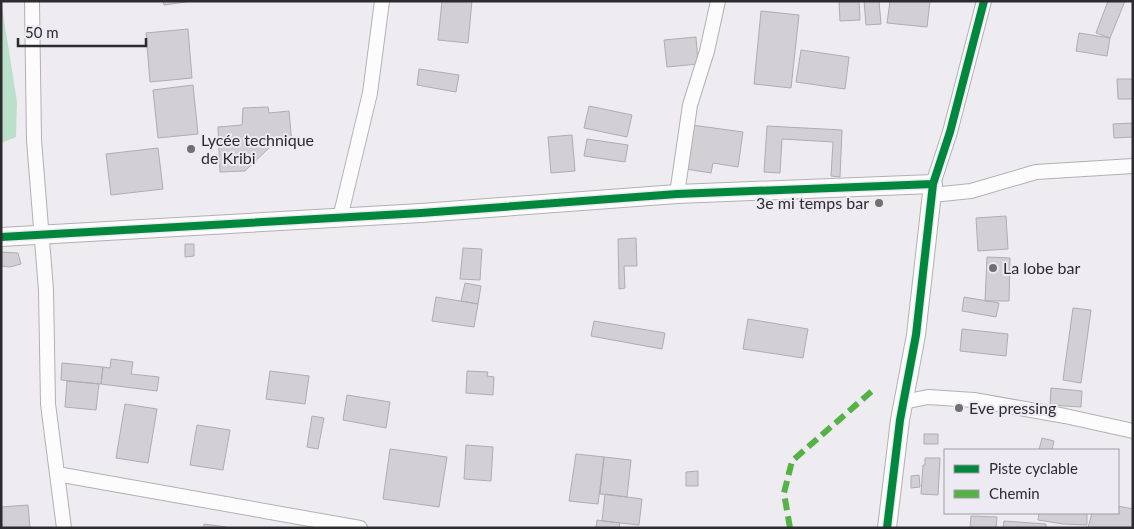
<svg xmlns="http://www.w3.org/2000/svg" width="1134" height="529" font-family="Lato,sans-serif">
<rect width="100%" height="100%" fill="#eeecf1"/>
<!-- green -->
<path fill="#bae0ca" d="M1,1l16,101 -1,35 -15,6z"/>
<!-- building -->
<path fill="#d2d0d4" stroke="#afadb1" d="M163,1h30l-29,4z
M442,1h30l-4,42 -30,-3z
M839,1h20l1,19 -20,1z
M864,1h15l2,23 -15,1z
M890,1h40l-3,26 -40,-4z
M1108,1h17l-15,37 -14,-5z
M761,11l38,4 -8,73 -37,-4z
M188,29l4,49 -42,4 -4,-49z
M1079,33l31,5 -3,18 -31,-5z
M696,37l2,27 -31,3 -3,-27z
M801,50l48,7 -4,32 -49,-7z
M419,69l40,6 -3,17 -39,-7z
M1117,79h16v20h-15z
M193,85l5,49 -40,4 -5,-48z
M589,106l43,9 -5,22 -43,-9z
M268,107l1,6 20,-2 3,33 -20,1 -27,26 -25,1 -2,-45 24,-2 1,-17z
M1133,123v14l-19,1 -1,-14z
M692,125l51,7 -5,35 -25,-4 -2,10 -25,-4z
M767,126l75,4 -2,47 -9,-1 2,-34 -51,-3 -2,34 -16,-1z
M572,135l3,36 -24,2 -3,-36z
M587,139l41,6 -3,17 -41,-6z
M158,148l5,41 -52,6 -5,-41z
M1006,216l2,33 -30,2 -2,-33z
M636,238l1,28h-13l1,22 -6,1 -1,-50z
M185,244h9v12l-9,1z
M463,248l19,1 -2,31 -20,-1z
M1,252l17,1 3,11 -11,3 -9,-1z
M987,257l23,1 -1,43h-24z
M465,283l16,3 -3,18 -17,-3z
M436,297l42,7 -4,23 -42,-6z
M964,297l35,6 -3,14 -34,-6z
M1073,308l18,2 -10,73 -18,-3z
M748,319l60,10 -5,29 -60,-9z
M594,321l71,12 -3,16 -71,-13z
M962,329l46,5 -2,22 -46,-5z
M111,359l22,3 -2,12 28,3 -2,14 -56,-7 2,-17 7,1z
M62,363l41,4 -2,17 -40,-4z
M270,371l39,5 -4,28 -39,-5z
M467,371l21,1 -1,4 7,1 -1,18 -27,-2z
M67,381l32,3 -3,26 -31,-3z
M1051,388l31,3 -1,16 -31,-2z
M347,395l43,7 -4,26 -43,-8z
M125,404l32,5 -9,54 -32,-5z
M312,416l12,2 -6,31 -11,-2z
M197,425l33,5 -7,40 -33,-5z
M924,434h14v10h-14z
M1042,438l12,3 -2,9h-13z
M466,445l27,2 -2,34 -27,-2z
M390,449l57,8 -8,50 -56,-8z
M576,454l28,3 -6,47 -29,-3z
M604,457l27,3 -4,37 -27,-3z
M925,458h15l-2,37 -17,-1 2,-29h2z
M698,471v15h-12v-14z
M919,475l1,12 -9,1v-12z
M605,494l37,5 -3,26 -37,-4z
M28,505l2,23h-28l-1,-21z
M1118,506l15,3v19h-45l4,-15h26z
M1039,513h48v12l-24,-1 -25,-4z
M971,516l26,1 -1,11h-26z
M597,520l23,3 -1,5h-23z
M1004,521l42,3v4h-43z
M204,524l22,3v1h-22z"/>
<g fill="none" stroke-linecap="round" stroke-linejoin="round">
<defs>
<path id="minor" d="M32,1l2,139 12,150 2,114 16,124
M933,184l17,-52 34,-131
M677,194l13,-89 17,-54 11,-50
M932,195l39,-4 65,-19 97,-6
M340,218l30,-125 12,-92
M903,402l25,-5 46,3 91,16 68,15
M57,474l303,54"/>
<path id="tertiary" d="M1,237l420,-24 256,-19 256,-10 -17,151 -16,85 -13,108"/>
</defs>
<!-- minor casing -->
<use href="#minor" stroke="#b2b0b3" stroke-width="16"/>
<!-- tertiary casing -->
<use href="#tertiary" stroke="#b2b0b3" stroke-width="20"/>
<!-- minor -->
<use href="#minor" stroke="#fcfcfd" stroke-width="14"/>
<!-- tertiary -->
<use href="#tertiary" stroke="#fcfcfd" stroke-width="18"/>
<!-- quiet -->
<path stroke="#56b246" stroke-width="6" stroke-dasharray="12 6" stroke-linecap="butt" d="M790,528l-6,-35 8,-32 80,-70"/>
<defs>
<path id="cycleway" d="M1,237l420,-24 256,-19 256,-10
M887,528l13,-108 16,-85 17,-151 17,-52 34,-131"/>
</defs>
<!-- cycleway casing -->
<use href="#cycleway" stroke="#edeaf3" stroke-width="11"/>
<!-- cycleway -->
<use href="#cycleway" stroke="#00873e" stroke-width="8"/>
</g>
<!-- markers -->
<g fill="#706f72" stroke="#edeaf3" stroke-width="2">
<circle cx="191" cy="149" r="5"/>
<circle cx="879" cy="203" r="5"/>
<circle cx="993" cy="268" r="5"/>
<circle cx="959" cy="408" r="5"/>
</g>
<g text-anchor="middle" stroke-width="4" stroke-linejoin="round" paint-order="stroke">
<!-- poi labels -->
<g font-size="16" fill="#2c2b2e" stroke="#edeaf3" text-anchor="start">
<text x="201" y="146">Lycée technique<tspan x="201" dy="18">de Kribi</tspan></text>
<text x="869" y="209" text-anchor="end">3e mi temps bar</text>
<text x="1003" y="274">La lobe bar</text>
<text x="969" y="414">Eve pressing</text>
</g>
</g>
<!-- border -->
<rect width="1134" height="529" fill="none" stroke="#2c2b2e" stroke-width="5"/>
<!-- legend -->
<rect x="944" y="449" width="175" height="65" fill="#edeaf3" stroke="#a09ea4"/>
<rect x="954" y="465" width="25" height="8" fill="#00873e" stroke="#a09ea4"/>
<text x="989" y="474" font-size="15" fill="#2c2b2e">Piste cyclable</text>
<rect x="954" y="490" width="25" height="8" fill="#56b246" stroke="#a09ea4"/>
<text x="989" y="499" font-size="15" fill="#2c2b2e">Chemin</text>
<!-- scale -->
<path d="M18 38v8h128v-8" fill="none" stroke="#2c2b2e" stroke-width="2.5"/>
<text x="25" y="38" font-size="15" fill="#2c2b2e" stroke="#edeaf3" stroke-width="4" paint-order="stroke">50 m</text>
</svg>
